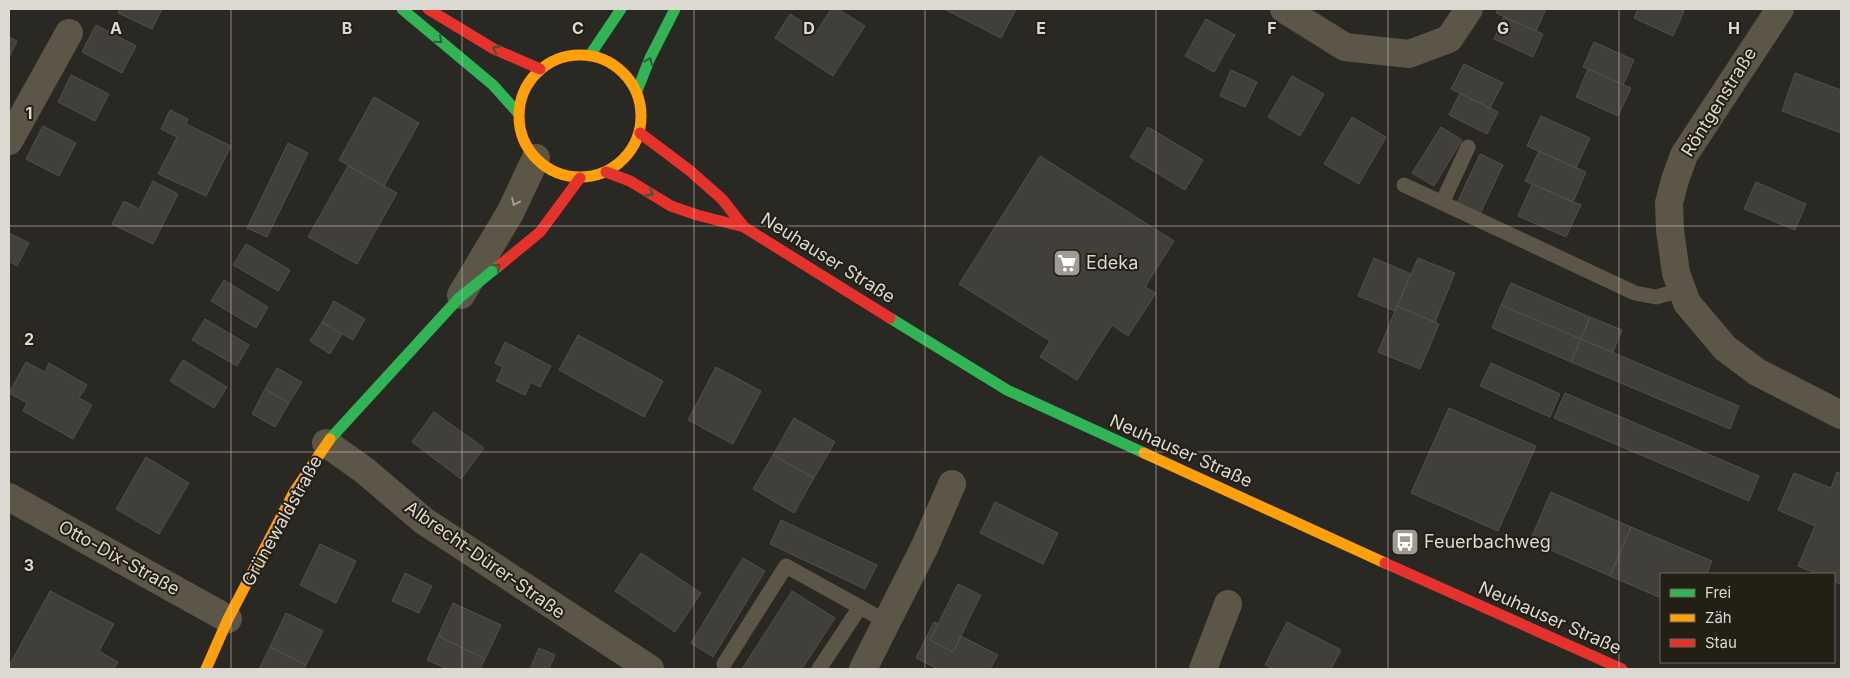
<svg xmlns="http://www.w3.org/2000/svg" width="1850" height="678" font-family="Inter,sans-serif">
<rect width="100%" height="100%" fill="#2a2822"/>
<!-- building -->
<path fill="#413f3a" stroke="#504f4a" d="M120,9h42l-10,20 -34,-16z
M831,9h7l27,17 -32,50 -58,-38 15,-24 27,17z
M946,9h70l-15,29 -55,-28z
M1498,9h48l-10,22 -40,-18z
M1638,9h41l5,2 -11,25 -39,-18z
M1504,17l39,17 -10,23 -39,-18z
M1206,19l29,16 -21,37 -29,-16z
M96,25l40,21 -14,27 -40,-21z
M9,37l8,4 -8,17z
M1594,42l40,18 -11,25 -40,-18z
M1464,64l39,19 -13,25 -39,-19z
M1588,69l43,19 -13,28 -42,-19z
M1231,70l26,12 -12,25 -25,-11z
M1795,73l46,17v43l-59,-22z
M71,75l38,19 -14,27 -37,-19z
M1292,76l32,18 -24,42 -32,-19z
M1460,93l38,19 -11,22 -38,-19z
M374,97l45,26 -35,63 -45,-26z
M170,110l18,9 -2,5 45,22 -25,50 -48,-22 19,-37 -16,-8z
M1541,116l49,22 -14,30 -49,-22z
M1352,117l34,20 -27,47 -35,-20z
M43,126l33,17 -17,33 -33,-17z
M1148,127l55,33 -18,30 -55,-33z
M1441,127l21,13 -28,46 -22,-13z
M288,143l20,10 -41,84 -20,-9z
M1539,151l47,21 -13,30 -48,-21z
M1480,154l23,11 -24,51 -23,-11z
M1040,156l134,85 -29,46 11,6 -28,43 -16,-11 -35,55 -37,-23 10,-16 -91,-57z
M348,166l49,27 -40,71 -49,-27z
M153,181l25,13 -25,50 -41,-20 12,-23 15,8z
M1756,182l50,22 -11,26 -51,-21z
M1532,184l49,21 -15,32 -48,-21z
M9,233l20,10 -12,23 -8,-5z
M246,244l44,26 -12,21 -45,-26z
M1374,258l37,16 -16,37 -37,-15z
M1418,258l37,15 -20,49 -38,-16z
M224,280l44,27 -12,21 -45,-27z
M1511,283l79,34 -9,22 -80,-34z
M334,301l31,18 -12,21 -31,-18z
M1501,305l80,34 -10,23 -79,-34z
M1397,306l42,18 -19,45 -42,-17z
M1590,317l32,13 -9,22 -32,-13z
M205,319l44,26 -12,21 -45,-26z
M322,322l20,12 -12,20 -20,-13z
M578,335l85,46 -19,36 -85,-47z
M1581,339l158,67 -9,23 -159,-67z
M505,342l46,24 -11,21 -9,-5 -6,13 -29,-14 7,-14 -8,-4z
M183,360l44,27 -13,21 -44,-27z
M26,362l19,10 4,-9 38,22 -8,13 13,7 -19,34 -50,-28 4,-8 -18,-10z
M1491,363l69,31 -10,23 -70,-31z
M716,367l45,24 -28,53 -45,-24z
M277,368l25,14 -13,21 -24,-14z
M265,389l24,14 -14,24 -23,-13z
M1565,393l194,83 -10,25 -195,-83z
M1449,408l87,38 -38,85 -87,-38z
M434,412l50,36 -23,31 -49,-37z
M794,418l41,24 -21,36 -41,-23z
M773,455l41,23 -20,35 -41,-24z
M146,457l43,26 -30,51 -43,-25z
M1837,472l4,2v106l-1,4 -6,-3v-7h-17l-19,-8 17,-40 -37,-16 16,-37 37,15z
M1551,492l80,35 -21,49 -80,-35z
M995,502l63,31 -15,31 -63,-31z
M781,520l96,45 -12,24 -95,-45z
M1631,527l81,34 -5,13h-46v24l-51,-22z
M320,544l36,17 -20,42 -36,-18z
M641,553l60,40 -26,39 -60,-41z
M743,558l22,13 -52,86 -22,-14z
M405,573l27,13 -13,27 -27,-12z
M958,584l23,11 -28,57 -23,-12z
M50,591l64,33 -15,27 19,11 -4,7h-105v-3z
M792,591l43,27 -33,51h-60z
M453,603l48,22 -16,34 -47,-23z
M286,613l37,18 -17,34 -36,-18z
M934,622l4,2 -8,16 23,12 8,-16 37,19 -8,14h-52l-22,-11z
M1287,622l54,28 -10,19h-57l-9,-4z
M438,636l47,23 -5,10h-32l-21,-9z
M270,647l36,18 -2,4h-45z
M539,648l16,7 -6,14h-19z"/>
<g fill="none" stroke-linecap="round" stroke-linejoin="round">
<!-- lane -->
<path stroke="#5b5647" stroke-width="15" d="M1404,185l231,108 21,4 26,-7
M1442,203l26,-56
M724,664l62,-98 101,56
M819,669l41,-62"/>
<!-- street -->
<path stroke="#5b5647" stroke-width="28" d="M1284,9l61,38 64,7 40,-15 20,-30
M1780,9l-96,146 -9,25 -6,23 1,27 6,43 11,30 38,45 32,24 84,43
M9,141l60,-108
M461,295l49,-82 26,-55
M326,443l38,27 60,51 226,148
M9,497l219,122
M863,669l62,-123 27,-62
M1203,669l25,-65"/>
<!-- fast -->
<path stroke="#30b455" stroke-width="11" d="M402,9l91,76 26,29
M590,55l31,-46
M637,91l13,-33 25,-49
M890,318l117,72 137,63
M330,439l129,-141 41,-33"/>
<!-- slow -->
<path stroke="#ff9f0a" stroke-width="11" d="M519 116a61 61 0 1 1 122 0a61 61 0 1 1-122 0Z
M1144,453l241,110
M206,669l22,-50 66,-127 36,-53"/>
<!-- jam -->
<path stroke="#e5322d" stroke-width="11" d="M428,9l66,40 46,20
M640,133l49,37 33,29 22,28 146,91
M606,172l24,9 41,25 26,9 47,12
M500,265l40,-33 40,-54
M1385,563l237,106"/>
</g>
<!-- one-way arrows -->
<defs><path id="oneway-chevron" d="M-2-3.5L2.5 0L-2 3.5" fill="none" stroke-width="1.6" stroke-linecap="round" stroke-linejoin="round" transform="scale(1.25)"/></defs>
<g stroke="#296232">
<use href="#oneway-chevron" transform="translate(439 40) rotate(40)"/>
<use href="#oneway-chevron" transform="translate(496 49) rotate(-153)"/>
<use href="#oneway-chevron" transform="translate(649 61) rotate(-67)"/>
<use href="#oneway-chevron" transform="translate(650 193) rotate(31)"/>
<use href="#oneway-chevron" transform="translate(497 267) rotate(-40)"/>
</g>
<use stroke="#a19e93" href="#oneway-chevron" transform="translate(515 202) rotate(115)"/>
<!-- grid -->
<path fill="none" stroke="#dbd9d2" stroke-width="1" stroke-opacity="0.55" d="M231,9v660M462,9v660M694,9v660M925,9v660M1156,9v660M1388,9v660M1619,9v660M9,226h1832M9,452h1832"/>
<!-- icons -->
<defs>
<symbol id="supermarket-square" viewBox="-11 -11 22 22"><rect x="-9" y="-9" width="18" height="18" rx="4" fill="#9d9b94" stroke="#231f15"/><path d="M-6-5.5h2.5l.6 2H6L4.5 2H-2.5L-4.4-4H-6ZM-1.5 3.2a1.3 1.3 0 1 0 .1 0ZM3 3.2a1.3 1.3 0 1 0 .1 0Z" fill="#fff"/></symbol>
<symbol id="bus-square" viewBox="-11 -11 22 22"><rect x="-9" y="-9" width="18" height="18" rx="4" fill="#9d9b94" stroke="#231f15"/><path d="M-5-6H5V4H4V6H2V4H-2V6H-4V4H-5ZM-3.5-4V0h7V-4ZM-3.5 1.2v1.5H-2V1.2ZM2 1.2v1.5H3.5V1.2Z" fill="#fff"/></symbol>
</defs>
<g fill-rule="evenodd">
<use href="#supermarket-square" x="1051" y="247" width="32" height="32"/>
<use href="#bus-square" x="1389" y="526" width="32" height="32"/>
</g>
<g text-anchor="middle" stroke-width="4" stroke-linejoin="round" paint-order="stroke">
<!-- street labels -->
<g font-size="18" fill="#dbd9d2" stroke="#231f15">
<text transform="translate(1719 102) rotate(-58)" y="6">Röntgenstraße</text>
<text transform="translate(828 258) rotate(32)" y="6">Neuhauser Straße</text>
<text transform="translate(1181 451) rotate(24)" y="6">Neuhauser Straße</text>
<text transform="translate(282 521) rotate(-61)" y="6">Grünewaldstraße</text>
<text transform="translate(119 558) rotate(29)" y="6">Otto-Dix-Straße</text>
<text transform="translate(485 560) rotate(35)" y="6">Albrecht-Dürer-Straße</text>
<text transform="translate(1550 618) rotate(24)" y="6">Neuhauser Straße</text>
</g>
<!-- poi labels -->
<g font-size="18" fill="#dbd9d2" stroke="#231f15" text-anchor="start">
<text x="1086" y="269">Edeka</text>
<text x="1424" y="548">Feuerbachweg</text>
</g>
</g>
<g font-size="16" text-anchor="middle" font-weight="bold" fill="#dbd9d2" stroke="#231f15" stroke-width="4" stroke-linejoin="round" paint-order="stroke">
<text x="116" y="34">A</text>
<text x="347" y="34">B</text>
<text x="578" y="34">C</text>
<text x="809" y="34">D</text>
<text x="1041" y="34">E</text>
<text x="1272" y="34">F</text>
<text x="1503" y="34">G</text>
<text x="1734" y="34">H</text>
<text x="29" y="119">1</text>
<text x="29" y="345">2</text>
<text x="29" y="571">3</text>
</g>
<!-- border -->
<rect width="1850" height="678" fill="none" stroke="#dbd9d2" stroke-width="20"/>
<!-- legend -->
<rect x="1660" y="573" width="175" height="90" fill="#231f15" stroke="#6d6961"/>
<rect x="1670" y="589" width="25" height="8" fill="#30b455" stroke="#6d6961"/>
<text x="1705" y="598" font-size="15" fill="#dbd9d2">Frei</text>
<rect x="1670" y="614" width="25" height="8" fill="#ff9f0a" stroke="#6d6961"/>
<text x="1705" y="623" font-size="15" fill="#dbd9d2">Zäh</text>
<rect x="1670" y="639" width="25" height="8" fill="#e5322d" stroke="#6d6961"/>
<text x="1705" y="648" font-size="15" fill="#dbd9d2">Stau</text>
</svg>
